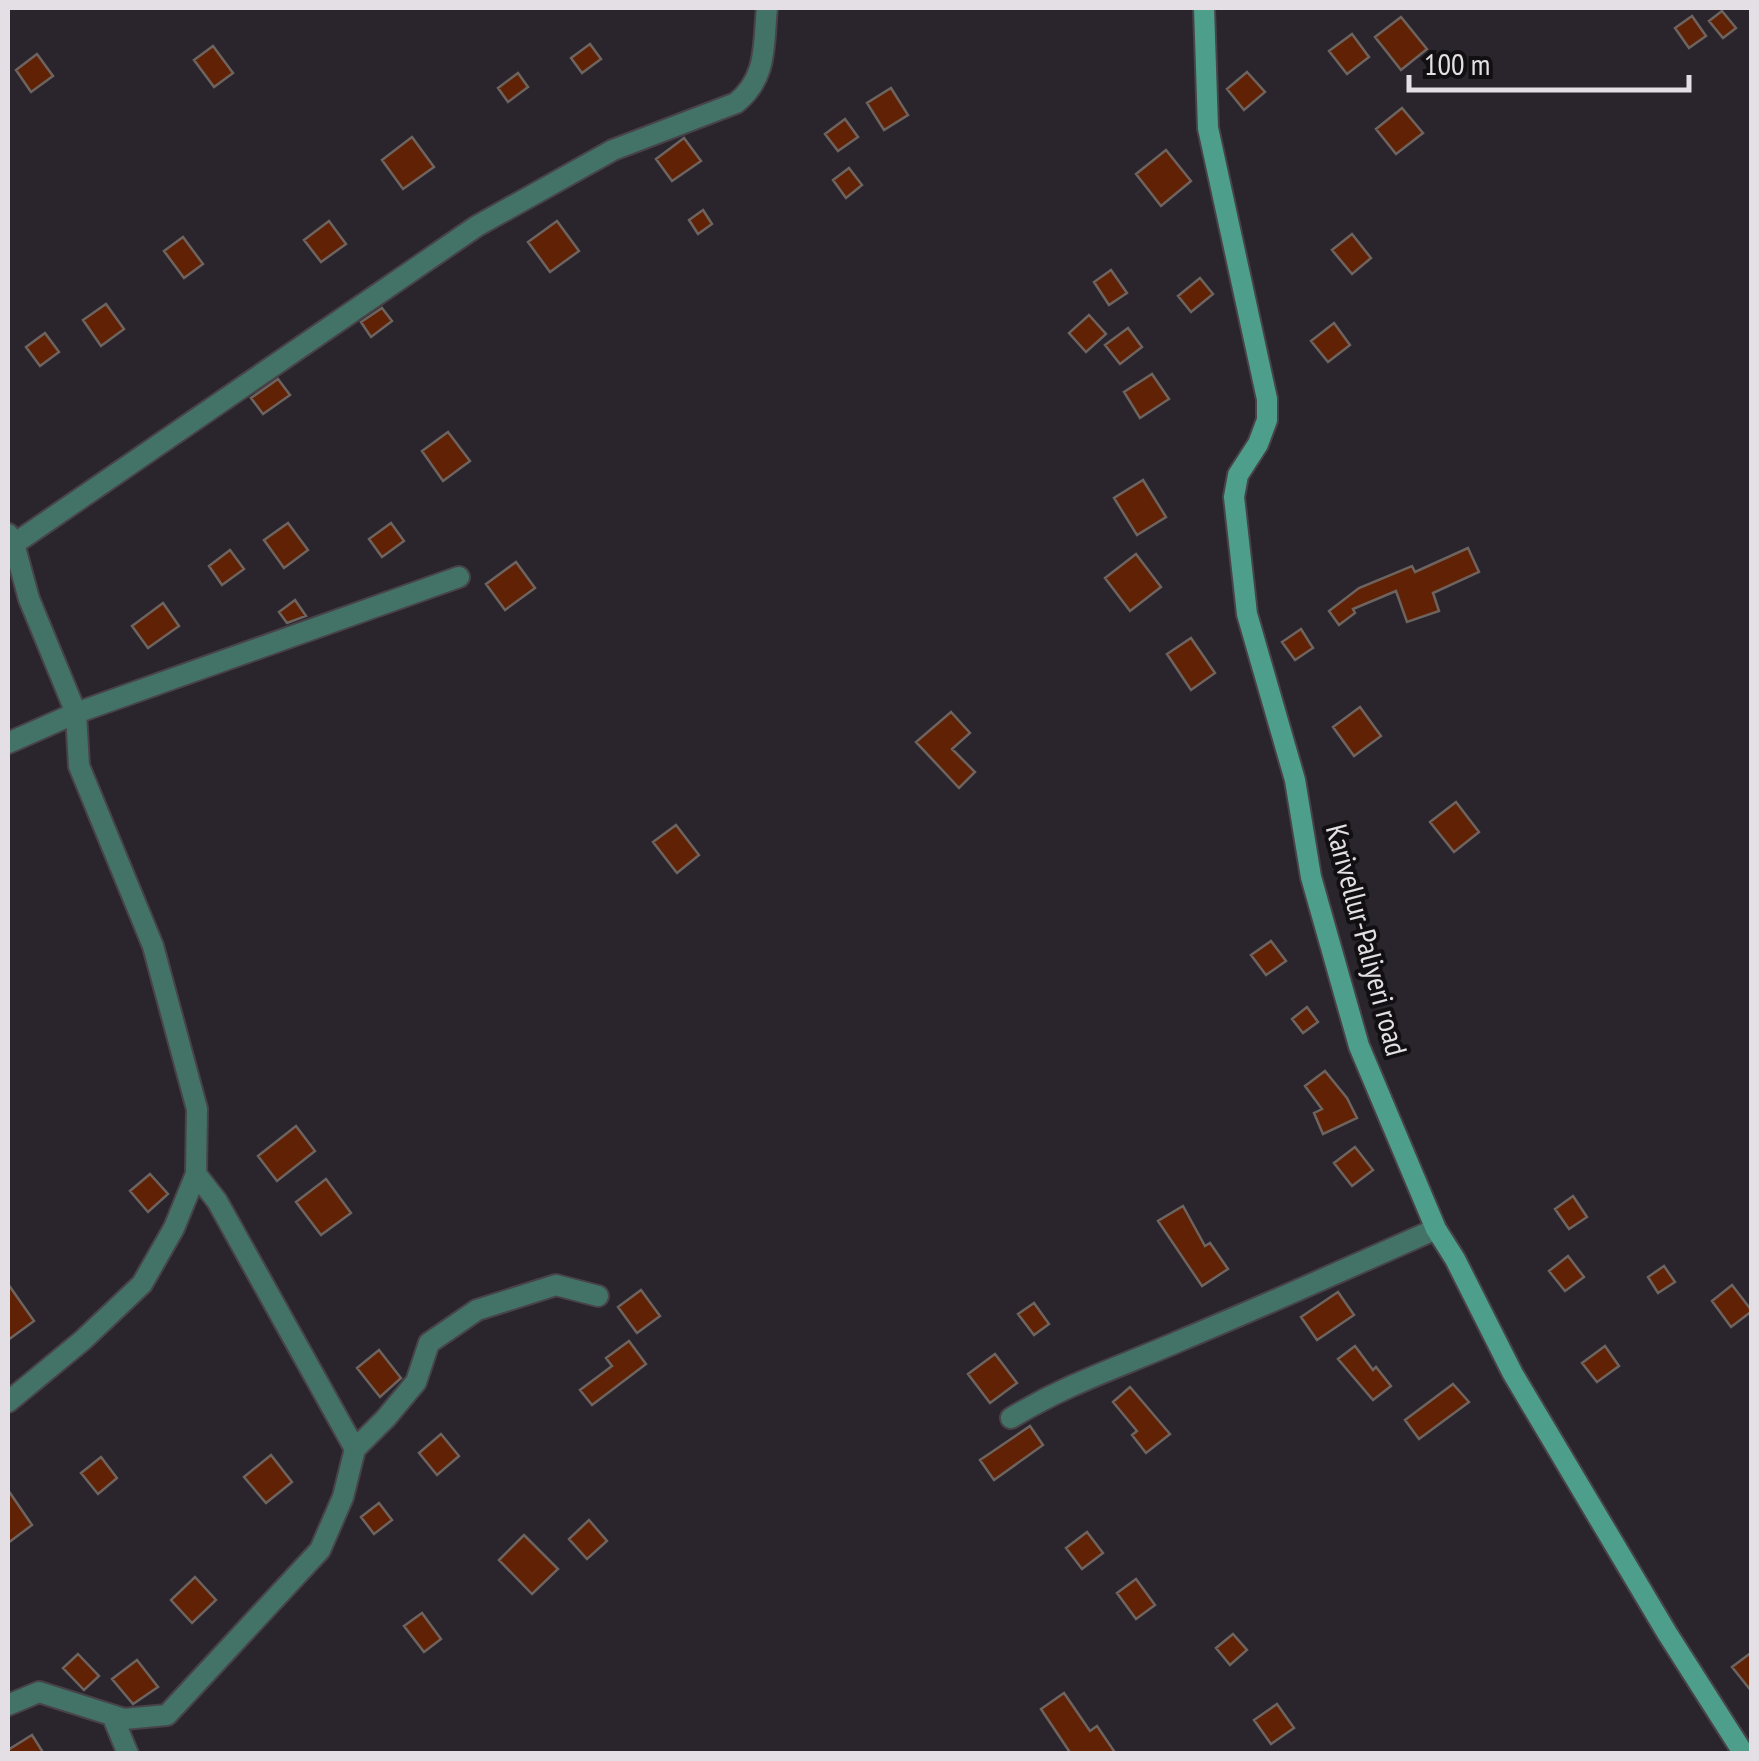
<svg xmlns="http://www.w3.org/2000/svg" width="1759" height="1761" font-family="'PT Sans Narrow',sans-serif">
<rect width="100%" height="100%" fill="#2a252c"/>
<!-- building -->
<path fill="#612104" stroke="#6d635f" stroke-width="2.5" d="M1722,11l14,17 -13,10 -14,-17z
M1692,16l14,20 -17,12 -14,-20z
M1401,17l26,32 -26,21 -26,-33z
M1352,34l17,23 -22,17 -18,-23z
M590,44l11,15 -19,14 -11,-15z
M213,46l20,27 -19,14 -20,-27z
M37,54l16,22 -22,16 -15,-22z
M1247,72l18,20 -21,18 -17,-21z
M518,73l10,14 -20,15 -10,-14z
M891,88l17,27 -24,15 -17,-27z
M1402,108l21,25 -27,21 -20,-25z
M845,119l13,18 -20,14 -13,-17z
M412,137l22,30 -31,22 -21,-29z
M684,138l17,23 -29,20 -16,-22z
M1166,150l25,31 -30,25 -25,-32z
M849,168l13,17 -16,13 -13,-18z
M703,210l9,14 -14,10 -9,-14z
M329,221l17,23 -25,18 -17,-22z
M557,221l22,30 -29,21 -22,-30z
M1352,234l19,24 -19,16 -20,-24z
M183,237l20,27 -19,14 -20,-27z
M1111,270l16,23 -18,12 -15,-23z
M1200,278l13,16 -22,18 -13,-16z
M106,304l18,25 -23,17 -18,-26z
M382,308l10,13 -21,16 -10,-15z
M1089,315l17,19 -20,18 -17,-19z
M1334,323l16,22 -22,17 -17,-21z
M1128,328l14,19 -22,17 -15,-19z
M45,333l14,19 -19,14 -14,-19z
M1152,374l17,25 -29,19 -16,-26z
M278,379l12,16 -27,19 -12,-16z
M448,432l22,29 -27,20 -21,-30z
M1143,480l23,37 -29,18 -23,-37z
M288,523l20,27 -24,18 -20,-28z
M391,523l13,18 -22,16 -13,-18z
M1468,548l11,24 -46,21 6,18 -32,11 -11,-31 -43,18 2,4 -16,12 -10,-14 30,-23 53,-22 3,6z
M230,550l14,19 -22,16 -13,-19z
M1136,554l25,33 -31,24 -25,-33z
M516,562l19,26 -30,22 -19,-26z
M295,600l11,16 -19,7 -8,-11z
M163,603l16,23 -31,22 -16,-22z
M1301,629l12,19 -18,12 -13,-18z
M1191,638l24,35 -24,17 -24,-36z
M1360,707l21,29 -27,20 -21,-29z
M951,712l19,21 -18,16 23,23 -16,16 -43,-46z
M1456,802l23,30 -25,20 -24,-30z
M676,825l23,30 -22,18 -24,-31z
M1271,941l15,20 -20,14 -15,-20z
M1307,1007l11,15 -15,11 -11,-14z
M1325,1071l22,27 10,20 -34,16 -9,-21 8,-4 -17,-23z
M296,1126l19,25 -38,30 -19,-25z
M1355,1147l18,23 -21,16 -18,-23z
M150,1174l18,20 -20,18 -18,-21z
M326,1179l25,34 -30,22 -25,-33z
M1573,1196l14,21 -18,12 -14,-20z
M1183,1206l22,40 5,-3 18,26 -26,17 -44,-65z
M1568,1256l16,21 -19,14 -16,-20z
M1664,1266l11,16 -17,11 -10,-16z
M8,1284l26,37 -26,19z
M1732,1285l20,26 -21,16 -19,-26z
M641,1290l19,26 -23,17 -19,-26z
M1338,1292l16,23 -37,25 -16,-23z
M1034,1303l15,21 -15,11 -16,-21z
M629,1341l17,23 -54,41 -12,-15 32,-24 -6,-8z
M1355,1346l18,24 3,-3 15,19 -18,14 -35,-41z
M1605,1346l14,20 -22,16 -15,-19z
M379,1350l22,28 -21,19 -23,-29z
M995,1354l22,29 -27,20 -22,-29z
M1453,1384l16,18 -50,37 -14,-19z
M1130,1387l40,47 -24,19 -14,-18 5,-4 -24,-29z
M1030,1426l13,19 -49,35 -14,-20z
M441,1434l18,22 -22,19 -18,-22z
M271,1455l21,27 -26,21 -22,-26z
M101,1457l16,21 -19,16 -17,-21z
M8,1490l24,35 -24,18z
M379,1503l13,17 -18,14 -13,-17z
M589,1520l18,21 -20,18 -18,-20z
M1087,1532l16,21 -21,16 -16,-21z
M524,1535l34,34 -26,25 -33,-34z
M195,1577l21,23 -24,23 -21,-23z
M1136,1579l19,26 -19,14 -19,-26z
M422,1613l19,26 -17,13 -20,-26z
M1233,1634l14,16 -17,15 -14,-17z
M1752,1652v40l-20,-25z
M78,1654l21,22 -15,14 -21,-22z
M137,1660l21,27 -25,17 -21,-25z
M1064,1693l26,38 7,-5 19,28h-45l-30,-45z
M1277,1704l17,24 -23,16 -17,-24z
M32,1735l12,19h-36v-4z"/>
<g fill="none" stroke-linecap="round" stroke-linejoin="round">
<defs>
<path id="minor" d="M8,534l6,10 15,55 47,114 3,53 74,180 44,163 -1,65 -22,54 -32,56 -59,56 -75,62
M14,544l463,-318 136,-76 123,-47c32,-26 27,-58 31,-95
M8,743l68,-30 383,-136
M196,1174l21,27 138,248
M1011,1418c58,-35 106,-50 166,-76 87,-36 173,-75 259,-113
M8,1705l31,-13 85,27 43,-4 153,-165 23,-53 12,-48 31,-31 30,-36 13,-39 48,-33 79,-25 42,11
M112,1715l16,39"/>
<path id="secondary" d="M1204,8l4,120 59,271v21l-9,24 -20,31 -4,22 13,117 48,166 16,97 48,169 77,183 19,30 58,115 154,259 77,121"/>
</defs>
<!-- minor casing -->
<use href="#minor" stroke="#484349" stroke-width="24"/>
<!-- secondary casing -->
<use href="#secondary" stroke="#484349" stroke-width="24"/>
<!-- minor -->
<use href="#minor" stroke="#437367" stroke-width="20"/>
<!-- secondary -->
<use href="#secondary" stroke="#4d9f8c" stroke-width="20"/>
</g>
<g text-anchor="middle" stroke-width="8" stroke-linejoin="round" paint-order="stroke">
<!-- street labels -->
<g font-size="30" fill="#e3dfe4" stroke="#110f12">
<text transform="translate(1366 940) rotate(75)" y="10">Karivellur-Paliyeri road</text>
</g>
</g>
<!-- border -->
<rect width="1759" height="1761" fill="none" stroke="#e3dfe4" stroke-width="20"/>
<!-- scale -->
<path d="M1409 75v15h280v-15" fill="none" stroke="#e3dfe4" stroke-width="5"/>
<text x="1424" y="75" font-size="30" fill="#e3dfe4" stroke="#110f12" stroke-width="8" paint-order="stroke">100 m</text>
</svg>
